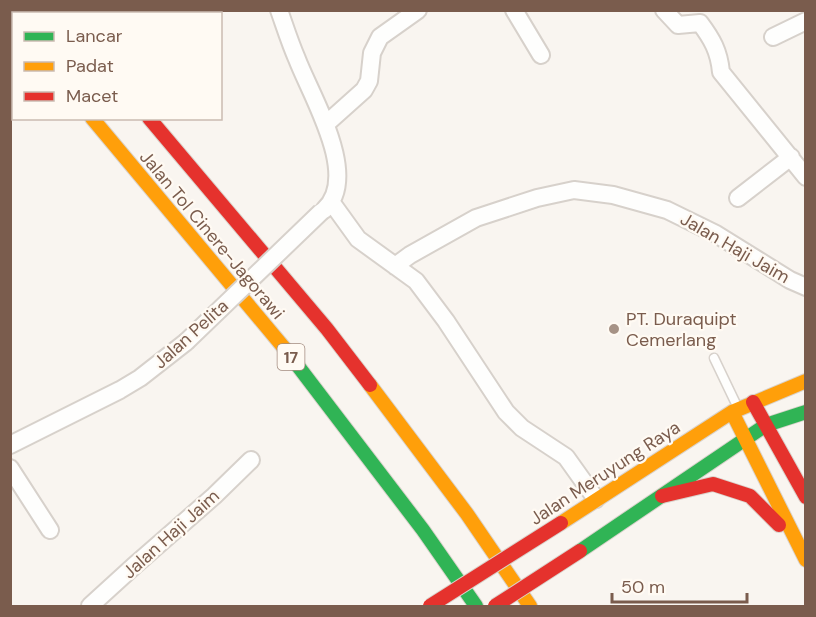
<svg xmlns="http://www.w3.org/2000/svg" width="816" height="617" font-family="'DM Sans',sans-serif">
<rect width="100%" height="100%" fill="#f9f5f0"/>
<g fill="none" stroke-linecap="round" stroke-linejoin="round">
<defs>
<path id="lane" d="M714,358l23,48"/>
<path id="street" d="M279,10c6,17 11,33 18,49 14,37 64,118 27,151
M514,10l27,45
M664,10l14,15 22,-2c12,16 19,28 21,49l85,105
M773,37l33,-16
M326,124l38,-34 5,-9 3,-28 8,-16 38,-27
M738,198l53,-41
M332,203l26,36 58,42 30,40 60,91 16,16 44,29 30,42
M395,266l15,-11 66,-37 61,-20 37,-8 39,5 54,15 49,24 74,46 16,7
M10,445l110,-55 20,-12 46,-36
M10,468l40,62
M90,606l45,-41 79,-69 37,-36"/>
<path id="fast" d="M58,10l3,4
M10,21l4,4
M285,349l138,181 53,76
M580,551l186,-126 40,-13"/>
<path id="slow" d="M92,118l193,231
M370,385l97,129 63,92
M732,412l74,148
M561,523l171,-111 74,-31"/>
<path id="jam" d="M149,118l178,211 43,56
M753,402l53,95
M662,496l51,-12 37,12 29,29"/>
</defs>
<!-- lane casing -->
<use href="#lane" stroke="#d7d1cb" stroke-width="11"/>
<!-- street casing -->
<use href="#street" stroke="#d7d1cb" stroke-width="20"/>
<!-- fast casing -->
<use href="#fast" stroke="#d9d2cb" stroke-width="16"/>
<!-- slow casing -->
<use href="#slow" stroke="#d9d2cb" stroke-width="16"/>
<!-- jam casing -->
<use href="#jam" stroke="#d9d2cb" stroke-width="16"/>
<!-- lane -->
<use href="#lane" stroke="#fefefd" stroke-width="8"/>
<!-- street -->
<use href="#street" stroke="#fefefd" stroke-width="16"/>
<!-- fast -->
<use href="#fast" stroke="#30b455" stroke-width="14"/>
<!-- slow -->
<use href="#slow" stroke="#ff9f0a" stroke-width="14"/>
<!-- jam -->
<use href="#jam" stroke="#e5322d" stroke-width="14"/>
<defs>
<path id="street-bridge" d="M186,342l135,-130"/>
<path id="jam-bridge" d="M430,606l131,-83
M495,606l85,-55"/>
</defs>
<!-- street-bridge casing -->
<use href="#street-bridge" stroke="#d7d1cb" stroke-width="20" stroke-linecap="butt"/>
<!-- jam-bridge casing -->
<use href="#jam-bridge" stroke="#d9d2cb" stroke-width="16" stroke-linecap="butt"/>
<!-- street-bridge -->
<use href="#street-bridge" stroke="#fefefd" stroke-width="16"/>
<!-- jam-bridge -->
<use href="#jam-bridge" stroke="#e5322d" stroke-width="14"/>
</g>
<!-- markers -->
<circle fill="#a69286" stroke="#fffaf3" stroke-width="2" cx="614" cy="329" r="6"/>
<g text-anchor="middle" stroke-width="4.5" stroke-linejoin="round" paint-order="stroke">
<!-- shield labels -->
<rect fill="#fffaf3" stroke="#a28b7f" stroke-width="1.5" x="277.5" y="344" width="27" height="26" rx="4.5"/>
<g font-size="16" font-weight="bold" fill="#7a5c4d">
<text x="291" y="363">17</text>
</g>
<!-- street labels -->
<g font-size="18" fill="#7a5c4d" stroke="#fffaf3">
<text transform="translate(212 235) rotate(50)" y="6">Jalan Tol Cinere-Jagorawi</text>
<text transform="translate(735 248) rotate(30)" y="6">Jalan Haji Jaim</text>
<text transform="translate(191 334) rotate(-42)" y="6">Jalan Pelita</text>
<text transform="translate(605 473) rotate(-33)" y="6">Jalan Meruyung Raya</text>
<text transform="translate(171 534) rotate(-42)" y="6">Jalan Haji Jaim</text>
</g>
<!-- poi labels -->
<g font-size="18" fill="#7a5c4d" stroke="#fffaf3" text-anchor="start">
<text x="626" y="325">PT. Duraquipt<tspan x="626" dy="21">Cemerlang</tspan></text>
</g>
</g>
<!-- border -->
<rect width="816" height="617" fill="none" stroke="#7a5c4d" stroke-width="24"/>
<!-- legend -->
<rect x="12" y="12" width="210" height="108" fill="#fffaf3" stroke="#cabbb1" stroke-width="1.5"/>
<rect x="24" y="32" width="30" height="9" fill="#30b455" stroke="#cabbb1" stroke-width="1.5"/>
<text x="66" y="42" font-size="18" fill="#7a5c4d">Lancar</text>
<rect x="24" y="62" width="30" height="9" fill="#ff9f0a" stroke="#cabbb1" stroke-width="1.5"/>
<text x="66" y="72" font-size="18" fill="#7a5c4d">Padat</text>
<rect x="24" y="92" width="30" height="9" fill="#e5322d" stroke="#cabbb1" stroke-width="1.5"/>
<text x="66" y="102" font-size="18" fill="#7a5c4d">Macet</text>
<!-- scale -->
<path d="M612 593v9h135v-9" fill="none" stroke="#7a5c4d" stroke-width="3"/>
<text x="621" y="593" font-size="18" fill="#7a5c4d" stroke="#fffaf3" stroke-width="4.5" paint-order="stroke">50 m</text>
</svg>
